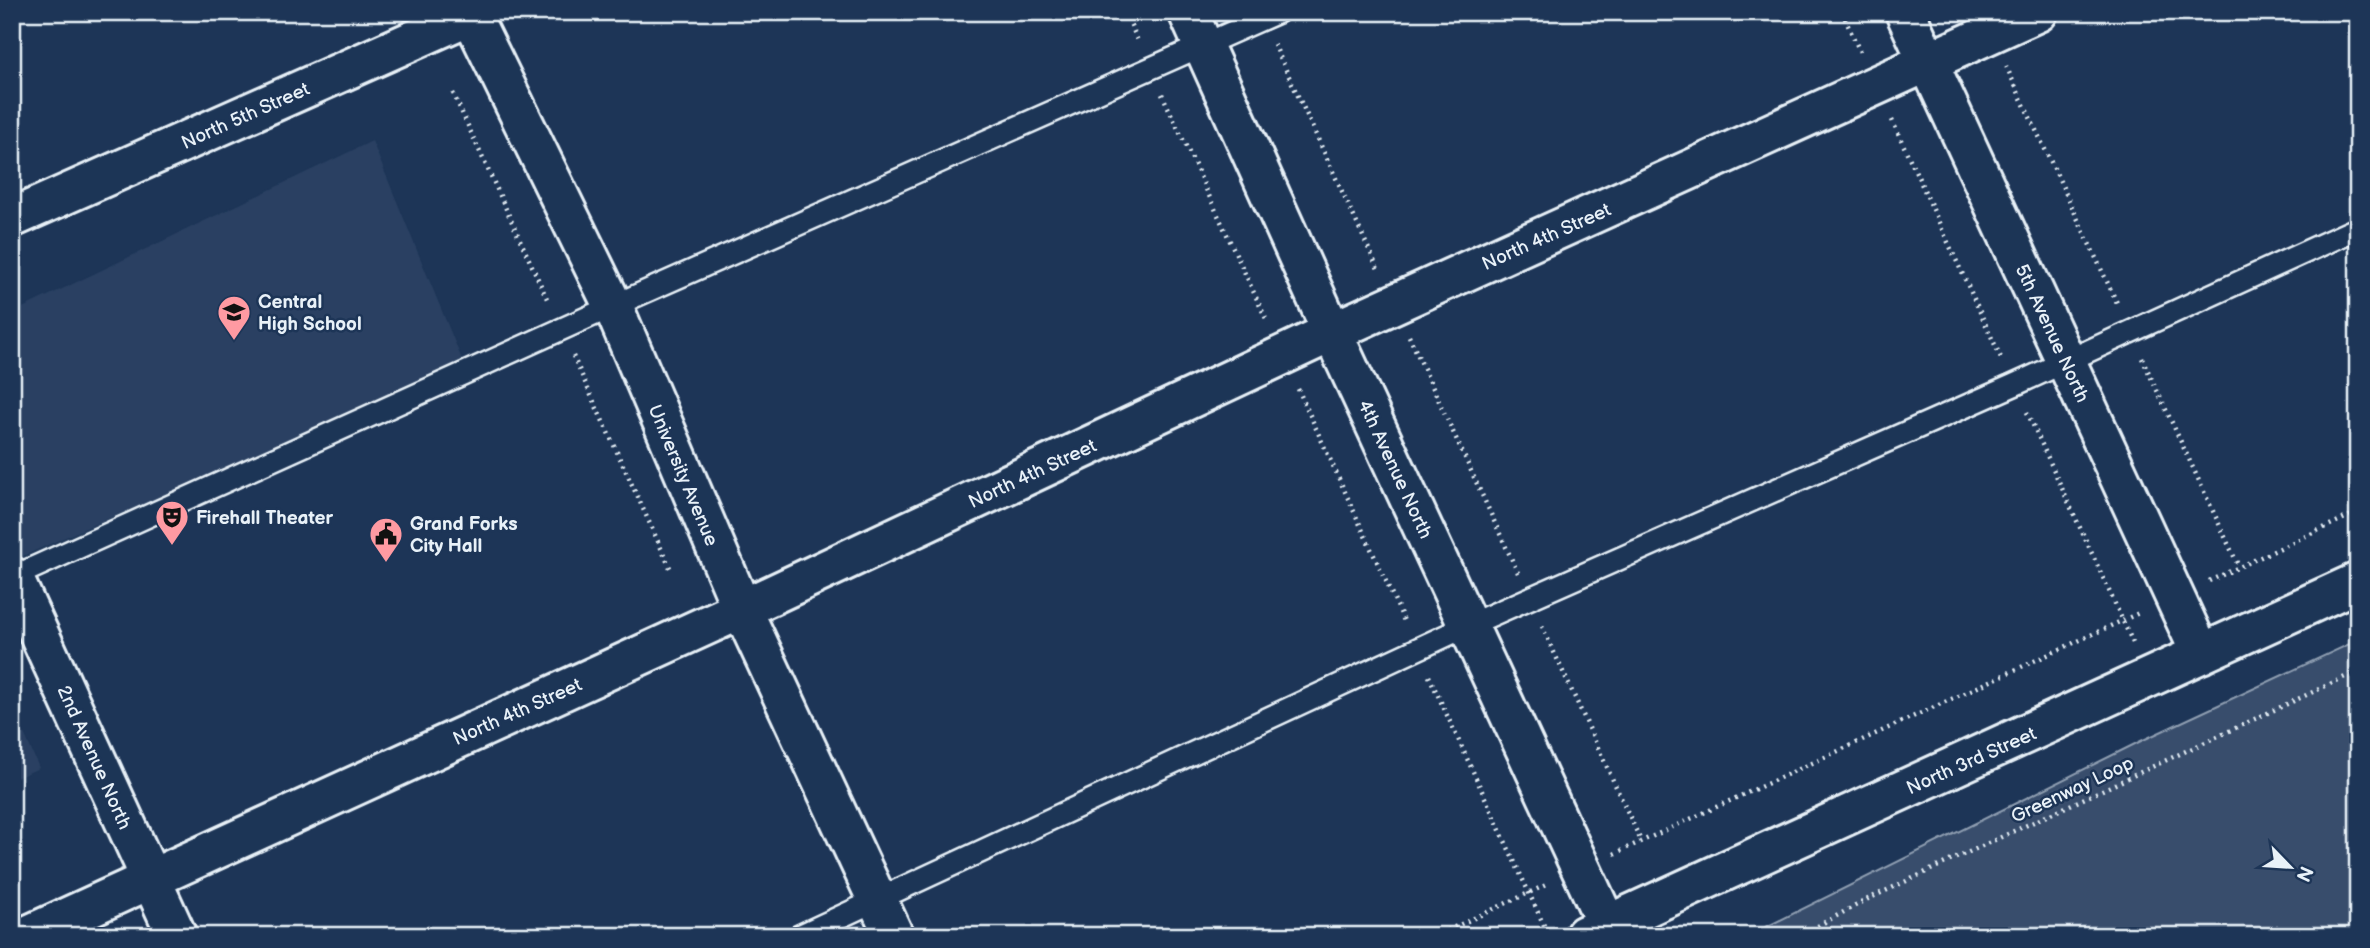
<svg xmlns="http://www.w3.org/2000/svg" width="2370" height="948" font-family="'Balsamiq Sans',sans-serif">
<rect width="100%" height="100%" fill="#1d3557"/>
<filter id="ink" filterUnits="userSpaceOnUse"><feTurbulence type="fractalNoise" baseFrequency=".0143" numOctaves="2"/><feDisplacementMap in="SourceGraphic" scale="14" xChannelSelector="R" yChannelSelector="G"/><feConvolveMatrix kernelMatrix="1 2 1 2 8 2 1 2 1" color-interpolation-filters="sRGB"/></filter>
<g filter="url(#ink)">
<!-- built -->
<path fill="#2a4162" d="M372,141l95,231 -374,153 -81,36v-248z
M12,705l27,63 -27,12z"/>
<!-- green -->
<path fill="#374d6c" stroke="#909fb2" stroke-width="2" d="M2358,640v296h-610l393,-195z"/>
<g fill="none" stroke-linecap="round" stroke-linejoin="round">
<defs>
<path id="lane" d="M13,577l600,-271 665,-294
M799,936l670,-311 545,-240 344,-157"/>
<path id="street" d="M1188,12l144,320 275,593
M1905,12l296,642
M471,15l142,291 129,303 152,327
M13,577l164,359
M1585,935l773,-353
M26,936l716,-327 590,-277 706,-320"/>
<path id="primary" d="M12,218l465,-206"/>
</defs>
<!-- lane casing -->
<use href="#lane" stroke="#e8f1f8" stroke-width="26"/>
<!-- street casing -->
<use href="#street" stroke="#e8f1f8" stroke-width="44"/>
<!-- primary casing -->
<use href="#primary" stroke="#e8f1f8" stroke-width="44"/>
<!-- path -->
<path stroke="#e8f1f8" stroke-width="4.5" stroke-dasharray="2 5" stroke-linecap="butt" d="M1125,12l13,29
M1842,12l18,40
M1274,44l105,227
M2006,66l112,239
M453,93l96,210
M1162,94l105,227
M1892,120l110,240
M1409,336l109,237
M573,356l99,216
M2142,358l97,209
M1298,389l107,234
M2027,412l106,231
M2209,581l149,-69
M1542,626l99,215
M1429,676l118,256
M1614,854l527,-242
M1435,936l111,-51
M1799,936l69,-37 490,-228"/>
<!-- lane -->
<use href="#lane" stroke="#1d3557" stroke-width="21"/>
<!-- street -->
<use href="#street" stroke="#1d3557" stroke-width="38"/>
<!-- primary -->
<use href="#primary" stroke="#1d3557" stroke-width="38"/>
</g>
</g>
<!-- icons -->
<defs>
<symbol id="school-pin" viewBox="-11 -11 22 30"><path d="M0 17L-7.5 6A9.5 9.5 0 1 1 7.5 6Z" fill="#ff9aa2" stroke="#1d3557"/><path d="M0-5L7-2L0 1L-7-2ZM-4 1L0 2.5L4 1V4Q0 6-4 4Z" fill="#111"/></symbol>
<symbol id="theatre-pin" viewBox="-11 -11 22 30"><path d="M0 17L-7.5 6A9.5 9.5 0 1 1 7.5 6Z" fill="#ff9aa2" stroke="#1d3557"/><path d="M-5-5.5Q0-4 5-5.5V0Q5 5 0 6Q-5 5-5 0ZM-3.3-2.5H-1v1.5H-3.3ZM1-2.5H3.3v1.5H1ZM-2.8 1Q0 5.5 2.8 1Z" fill="#111"/></symbol>
<symbol id="civic-pin" viewBox="-11 -11 22 30"><path d="M0 17L-7.5 6A9.5 9.5 0 1 1 7.5 6Z" fill="#ff9aa2" stroke="#1d3557"/><path d="M-.6-6.5H3V-4.5H.6V-3L4-1V1h2V6H-6V1h2V-1L-.6-3ZM-1.2 2.5V6h2.4V2.5Z" fill="#111"/></symbol>
</defs>
<g fill-rule="evenodd">
<use href="#school-pin" x="215" y="293" width="38" height="52"/>
<use href="#theatre-pin" x="153" y="498" width="38" height="52"/>
<use href="#civic-pin" x="367" y="515" width="38" height="52"/>
</g>
<g text-anchor="middle" stroke-width="5" stroke-linejoin="round" paint-order="stroke">
<!-- street labels -->
<g font-size="19" fill="#e8f1f8" stroke="#1d3557">
<text transform="translate(245 115) rotate(-24)" y="7">North 5th Street</text>
<text transform="translate(1546 236) rotate(-24)" y="7">North 4th Street</text>
<text transform="translate(2053 333) rotate(65)" y="7">5th Avenue North</text>
<text transform="translate(1396 469) rotate(65)" y="7">4th Avenue North</text>
<text transform="translate(1032 473) rotate(-25)" y="7">North 4th Street</text>
<text transform="translate(684 475) rotate(67)" y="7">University Avenue</text>
<text transform="translate(517 711) rotate(-24)" y="7">North 4th Street</text>
<text transform="translate(95 757) rotate(66)" y="7">2nd Avenue North</text>
<text transform="translate(1971 760) rotate(-24)" y="7">North 3rd Street</text>
<text transform="translate(2072 789) rotate(-25)" y="7">Greenway Loop</text>
</g>
<!-- poi labels -->
<g font-size="19" font-weight="bold" fill="#e8f1f8" stroke="#1d3557" text-anchor="start">
<text x="258" y="308">Central<tspan x="258" dy="22">High School</tspan></text>
<text x="196" y="524">Firehall Theater</text>
<text x="410" y="530">Grand Forks<tspan x="410" dy="22">City Hall</tspan></text>
</g>
</g>
<!-- margin -->
<rect width="2370" height="948" fill="none" stroke="#1d3557" stroke-width="42"/>
<rect x="21" y="21" width="2328" height="906" fill="none" stroke="#e8f1f8" stroke-width="2.5" filter="url(#ink)"/>
<!-- north arrow -->
<g transform="translate(2290 867) rotate(115)" stroke="#1d3557" stroke-width="5" paint-order="stroke">
<path d="M0-5L12 26L0 18L-12 26Z" fill="#e8f1f8"/>
<text y="-10" font-size="19" font-weight="bold" text-anchor="middle" fill="#e8f1f8">N</text>
</g>
</svg>
